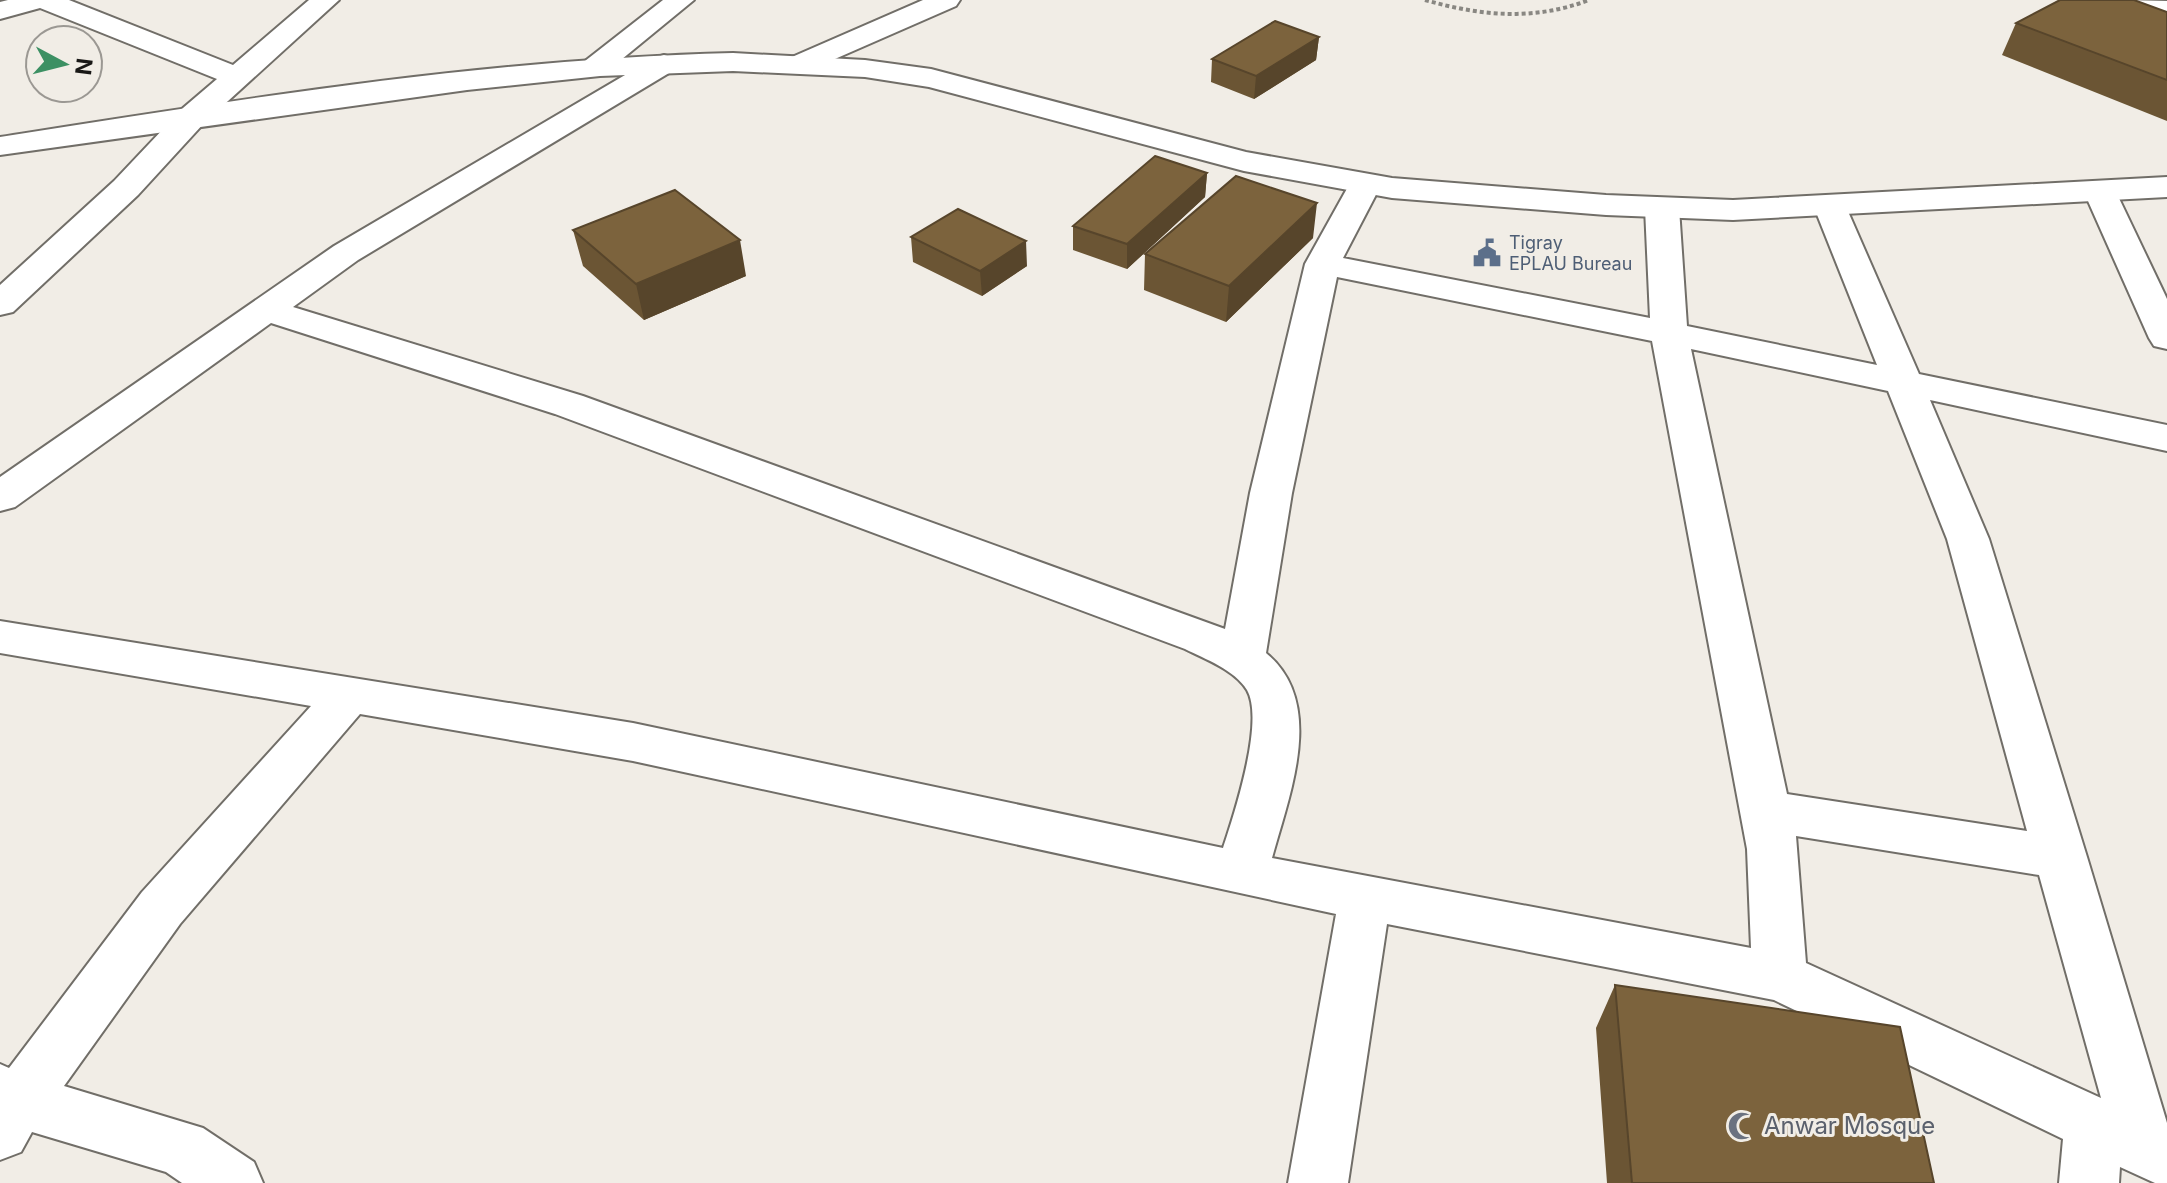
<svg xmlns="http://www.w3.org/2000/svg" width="2167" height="1183" font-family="Inter,sans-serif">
<rect width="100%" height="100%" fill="#f1ede6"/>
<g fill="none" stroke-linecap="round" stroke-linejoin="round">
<defs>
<path id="street" d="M8,0h61l164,65 76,-65h30l-134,122 -67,73 -125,117 -13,3v-30l114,-104 69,-73 34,-29 -177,-71 -40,11v-17z
M663,0h31l-89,73 -10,3 -10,-3 -5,-6 5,-6z
M923,0h37l-4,6 -144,63 -10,3 -10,-3 -5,-6 5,-6z
M664,55l10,3 5,6 -5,6 -316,190 -65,47 290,89 642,233 25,-136 55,-229 44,-79 4,-7 12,-3 12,3 4,7 -38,73 307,60 -5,-110 5,-7 12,-3 12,3 5,7 8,118 190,39 -63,-158 5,-7 12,-3 12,3 76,174 248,51v26l-237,-51 59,139 98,318 80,266v60h-12l-35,-16 -1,16h-60l4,-44 -289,-139 -387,-76 -39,259h-60l48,-269 -703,-153 -273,-47 -180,210 -116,162 139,42 51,34 9,21h-81l-16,-11 -134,-40 -11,20 -21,8v-96l9,4 133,-176 169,-186 -311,-53v-32l633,102 590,125c11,-33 42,-127 24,-158 -12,-20 -42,-31 -62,-41l-630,-235 -284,-91 -256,184 -15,4v-34l334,-231 320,-188zM1337,277l315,64 95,508 4,99 -479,-90c17,-63 55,-155 -6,-205l26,-160zM1691,349l197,42 59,148 80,292 -240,-37zM1796,836l243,39 62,223 -295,-135z
M2100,182l12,3 4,7 51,107v50l-13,-3 -5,-8 -65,-146 4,-7z"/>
<path id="secondary" d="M2123,0l44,1v17l-40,-12z
M733,53l132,7 66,9 315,83 146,26 214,17 127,5 434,-23v20l-434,23 -127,-5 -214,-17 -148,-27 -315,-84 -64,-10 -132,-6 -133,5 -133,14 -467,65v-18c242,-38 487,-78 733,-84z"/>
</defs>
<!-- street casing -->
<use href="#street" stroke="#716e68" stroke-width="4"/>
<!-- secondary casing -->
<use href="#secondary" stroke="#716e68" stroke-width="4"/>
<!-- path -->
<path stroke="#898782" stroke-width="4" stroke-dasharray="4 3" stroke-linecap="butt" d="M1425,0c56,16 109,21 164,0"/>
<!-- street -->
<use href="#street" fill="#fff" fill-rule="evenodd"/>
<!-- secondary -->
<use href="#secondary" fill="#fff" fill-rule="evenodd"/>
</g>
<!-- wall -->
<path fill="#6b5534" d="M2167,12v109l-165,-66 14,-32z
M1319,37l-3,23 -62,39 -43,-17 1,-23z
M1207,173l-2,24 -78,72 -54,-19v-24z
M573,230l173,46 -102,44 -61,-54z
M911,237l116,29 -45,30 -69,-34z
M1313,238l-87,84 -82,-32 1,-36z
M1615,985l319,198h-327l-11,-155z"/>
<!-- shaded-wall -->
<path fill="#57452b" d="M1319,37l-3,23 -62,39 2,-23z
M1207,173l-2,24 -78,72v-25z
M1317,203l-4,35 -87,84 3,-36z
M740,240l6,36 -102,44 -8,-36z
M1026,241l1,25 -45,30 -2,-25z"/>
<!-- building -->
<path fill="#7c633d" stroke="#57452b" stroke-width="2" d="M2060,0h74l33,12v68l-151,-57z
M1275,21l44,16 -63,39 -44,-17z
M1155,156l52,17 -80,71 -54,-18z
M1236,176l81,27 -88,83 -84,-32z
M675,190l65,50 -104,44 -63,-54z
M958,209l68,32 -46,30 -69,-34z
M1615,985l285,42 34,156h-302z"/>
<!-- icons -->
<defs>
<symbol id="civic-bare" viewBox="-9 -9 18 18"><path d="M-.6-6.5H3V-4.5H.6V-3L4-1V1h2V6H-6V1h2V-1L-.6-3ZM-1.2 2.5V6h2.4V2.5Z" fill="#5c6f8a" stroke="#f1ede6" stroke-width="2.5" paint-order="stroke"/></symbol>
<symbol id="mosque-bare" viewBox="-9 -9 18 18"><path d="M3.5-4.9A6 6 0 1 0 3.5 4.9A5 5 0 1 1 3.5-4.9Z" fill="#6b7280" stroke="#f1ede6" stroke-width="2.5" paint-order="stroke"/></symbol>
</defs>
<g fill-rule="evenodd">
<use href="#civic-bare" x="1467" y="233" width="40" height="40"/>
<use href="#mosque-bare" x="1722" y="1106" width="40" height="40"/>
</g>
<g text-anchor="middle" stroke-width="6" stroke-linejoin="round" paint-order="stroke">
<!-- far-service labels -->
<g font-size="18" fill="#4e5e75" stroke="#f1ede6" text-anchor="start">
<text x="1509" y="249">Tigray<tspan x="1509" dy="21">EPLAU Bureau</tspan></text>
</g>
<!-- near-worship labels -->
<g font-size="24" fill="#5b616d" stroke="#f1ede6" text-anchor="start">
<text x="1764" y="1134">Anwar Mosque</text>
</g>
</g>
<!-- north arrow -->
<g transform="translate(64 64) rotate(97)"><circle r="38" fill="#f1ede6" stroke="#9b9893" stroke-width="2"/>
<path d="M0-6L14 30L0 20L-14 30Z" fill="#3c9063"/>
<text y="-12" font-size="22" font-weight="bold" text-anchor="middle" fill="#191816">N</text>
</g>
</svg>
